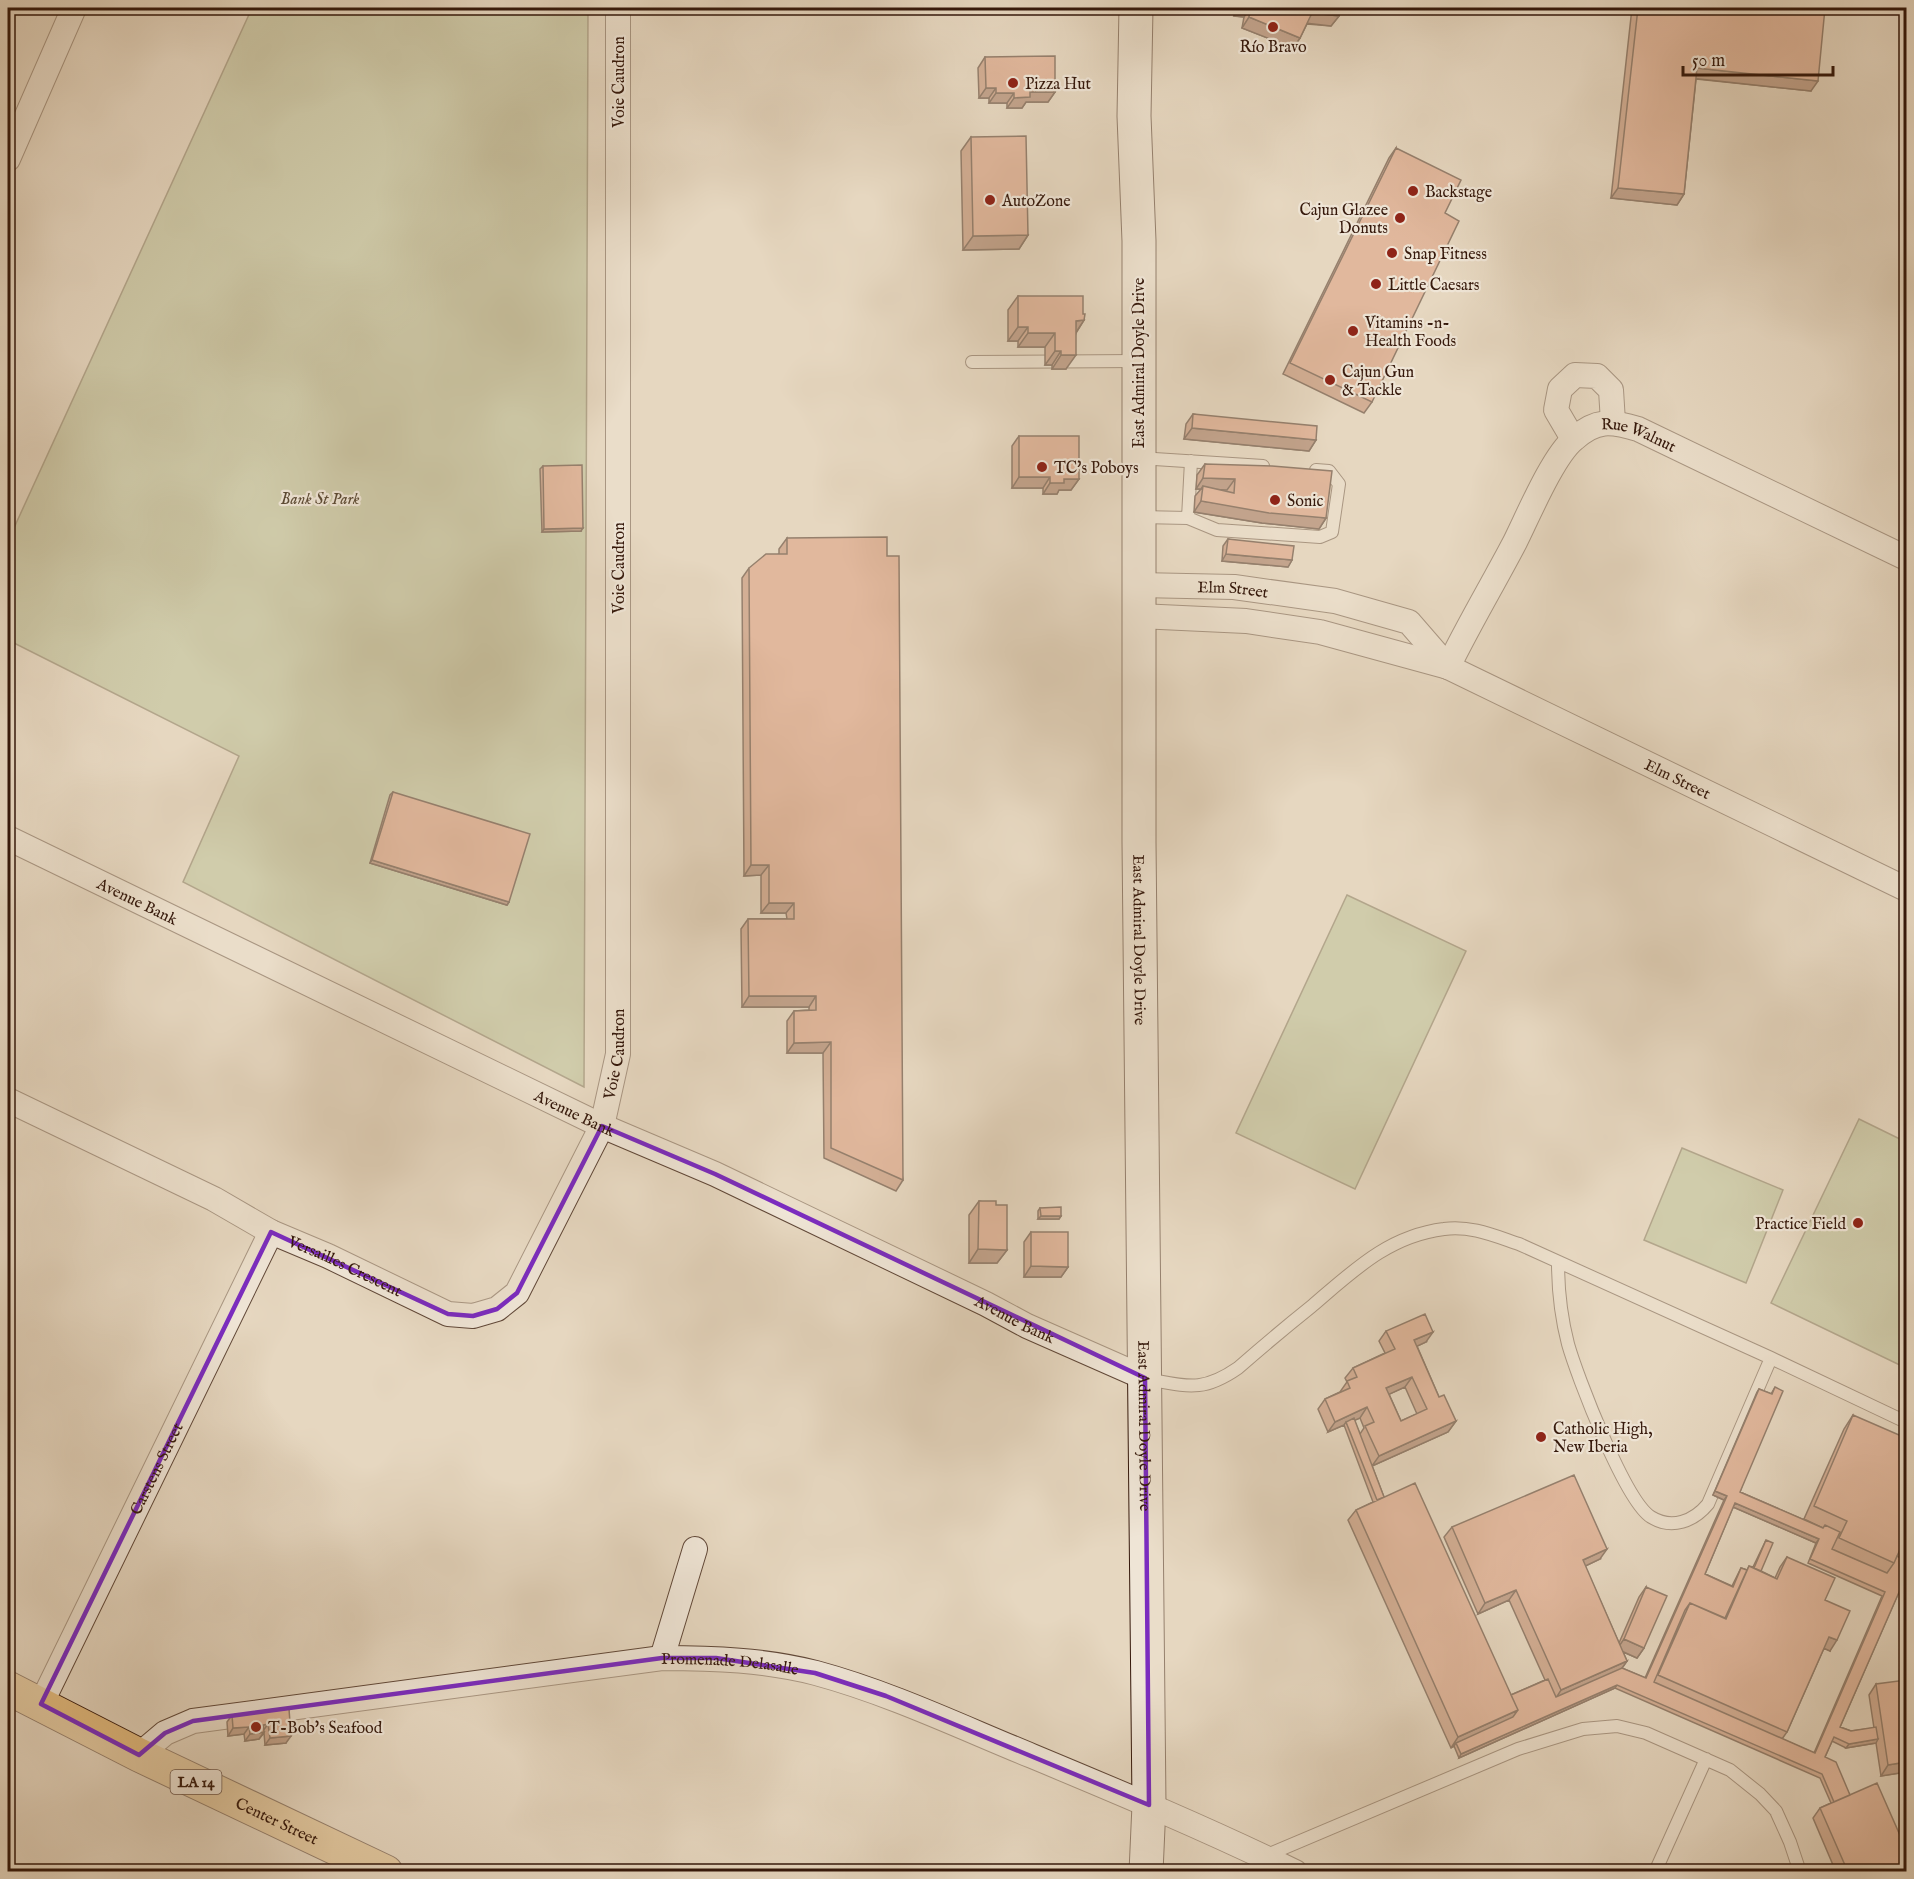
<svg xmlns="http://www.w3.org/2000/svg" width="1914" height="1879" font-family="'IM FELL English',serif">
<rect width="100%" height="100%" fill="#e6d7c0"/>
<filter id="stains"><feTurbulence type="fractalNoise" baseFrequency=".00333" numOctaves="4"/><feColorMatrix values="0 0 0 0 .2 0 0 0 0 .09 0 0 0 0 .02 0 0 0 .5 -.17"/></filter>
<radialGradient id="worn" r=".72"><stop offset=".6" stop-color="#630" stop-opacity="0"/><stop offset="1" stop-color="#630" stop-opacity=".3"/></radialGradient>
<!-- green -->
<path fill="#b6be92" stroke="#766b4e" stroke-width="1.5" d="M252,8h336l-4,1079 -401,-205 56,-126 -231,-116v-99z
M1347,895l119,56 -111,238 -119,-56z
M1859,1119l47,23v226l-135,-65z
M1682,1148l101,42 -37,93 -102,-43z"/>
<g fill="none" stroke-linecap="round" stroke-linejoin="round">
<defs>
<path id="lane" d="M972,362l166,-1
M1139,458l124,8
M1140,517l48,1 29,12 103,7 12,-5 7,-48 -10,-13 -13,-1
M1188,518l3,-57
M1558,1262c0,28 3,55 10,82 9,32 57,157 83,173 21,13 43,4 57,-13l63,-146
M1146,1379c41,7 56,14 92,-11 24,-21 49,-42 74,-62 41,-35 76,-70 132,-77 26,-4 51,7 75,15l252,114 135,64
M1265,1856l253,-107 65,-20 34,-3 29,7 84,37 30,24 16,17 14,31 10,30
M1655,1872l51,-113"/>
<g id="street">
<path d="M8,159l66,-151"/>
<path d="M1573,439l-17,-29 4,-21 15,-14 22,1 14,14 2,32"/>
<path id="s1" d="M1139,585l95,2 101,14 74,21 39,45"/>
<path id="s2" d="M1139,616l107,5 74,11 128,35 458,222"/>
<path id="s3" d="M1448,667c21,-43 45,-83 67,-125 13,-26 38,-86 59,-103 22,-20 37,-18 64,-10l268,129"/>
<path id="s4" d="M8,838l594,288 113,48 271,130 41,22 118,52"/>
<path id="s5" d="M8,1100l206,99 57,33 57,24 120,58 25,2 24,-7 20,-16 85,-167 16,-72v-1046"/>
<path d="M662,1658l33,-109"/>
<path id="s6" d="M41,1704l230,-472"/>
<path id="s7" d="M139,1755l26,-22 28,-12 469,-63c52,0 103,2 154,15 74,20 145,54 216,83 89,37 177,74 263,116"/>
</g>
<g id="secondary">
<path id="s8" d="M1136,8l-2,108 5,125v601l10,963 -3,67"/>
</g>
<g id="primary">
<path id="s9" d="M8,1688l131,67 247,117"/>
</g>
</defs>
<!-- lane casing -->
<use href="#lane" stroke="#614838" stroke-width="14"/>
<!-- street casing -->
<use href="#street" stroke="#614838" stroke-width="26"/>
<!-- secondary casing -->
<use href="#secondary" stroke="#35180b" stroke-width="35"/>
<!-- primary casing -->
<use href="#primary" stroke="#35180b" stroke-width="35"/>
<!-- lane -->
<use href="#lane" stroke="#efe5d6" stroke-width="12"/>
<!-- street -->
<use href="#street" stroke="#efe5d6" stroke-width="24"/>
<!-- secondary -->
<use href="#secondary" stroke="#efe5d6" stroke-width="33"/>
<!-- primary -->
<use href="#primary" stroke="#e3bc80" stroke-width="33"/>
</g>
<!-- wall -->
<path fill="#bd7e63" stroke="#35180b" stroke-width="1.5" fill-rule="evenodd" d="M1235,8h105l-1,8 -8,10 -24,-2 -7,14 -7,10 -51,-20 2,-11 -10,-1z
M1632,8h193l-14,83 -115,-12 -12,115 -7,11 -66,-7z
M985,57l70,35 -7,10h-22l-4,6h-15v-5h-18v-5h-10l-1,-30z
M971,137l57,98 -9,14 -56,1 -2,-99z
M1396,148l-24,254 -8,11 -81,-39 106,-216z
M1018,296l65,18 1,6 -8,13 -10,36h-14v-4h-7v-18h-27v-6h-10v-31z
M1193,414l123,26 -7,11 -125,-12 2,-15z
M1019,436l60,43 -8,11h-12l-2,4h-14v-6h-31v-42z
M1205,464l121,54 -7,11 -57,-6 -68,-11 1,-16 6,-7h-5l1,-14z
M543,466l38,65 -39,1 -2,-63z
M787,538l116,642 -7,11 -72,-33 -1,-105h-36v-32l7,-10 15,-1v-3h-67l-1,-78 7,-10h39l-1,-6h-25v-38l-17,1 -2,-298 7,-10 30,-14v-5z
M1228,539l64,21 -4,7 -66,-6 1,-15z
M393,792l116,110 -2,3 -137,-42 20,-68z
M979,1201l17,4 11,45 -10,13h-28v-48z
M1040,1208l21,8 -2,3h-21v-8z
M1031,1232l37,35 -7,10h-37v-35z
M1386,1331l40,11 -9,4 22,51 17,24 -8,11 -76,34 12,31 127,198 34,-15 -36,-80 -31,14 -34,-77 8,-10 148,32 -15,7 34,77 20,-46 7,-10 -2,61 -7,10 -14,-6 4,9 -5,7 23,10 79,-178 -11,-5 44,-103 2,-3 12,5 4,-7 -35,105 83,36 -19,-9 40,-90 9,-14 47,143 6,3v36l-8,-3 -58,133 11,4 23,-3 -5,-33 7,-11 30,88 -25,4 -5,-33 -30,5 -14,-7 -7,16 25,38 56,77h-70l-23,-54 7,-10 11,-5 -11,-25 -205,-90 -156,70 -5,-12 -3,2 -103,-228 8,-10 17,-8 -29,-77 -16,7 -10,-23 7,-10 15,-7 7,-10 -2,-4 8,-10 32,-15 -6,-12zM1405,1387l12,27 -16,7 -12,-27zM1360,1418l4,10 -4,6 -6,-14zM1733,1507l83,36 -8,20 74,33 -68,157 -32,-14 5,-7 37,-84 6,3 -5,-51 -38,-43 -7,10 -5,11 -14,-7 5,-31 -13,27 -4,-1 -2,4 -6,-2 -9,18 -27,-12z
M289,1709l-3,34 -21,2 -1,-12 -5,6 -14,2 -1,-7 -16,2 -1,-14 5,-7z"/>
<!-- shaded-wall -->
<path fill="#9a6750" stroke="#35180b" stroke-width="1.5" d="M1240,8h11l-7,9 -10,-1z
M1312,13l27,3 -8,10 -26,-3z
M1249,17l51,21 -7,10 -51,-20z
M1697,68l121,13 -7,10 -121,-13z
M986,88h10l-7,10h-10z
M1030,92h25l-7,10h-22l-4,6h-15l7,-10z
M996,93h18l-7,10h-18z
M1618,188l66,6 -7,11 -66,-7z
M1028,235l-9,14 -56,1 10,-14z
M1084,320l-9,14 1,-13z
M1018,327h10l-10,14h-10z
M1028,333h27l-10,14h-27z
M1055,351h6l-9,14h-7z
M1061,355h15l-10,14h-14z
M1192,428l124,12 -7,11 -125,-12z
M1019,477h31l-7,11h-31z
M1203,478l32,1 -8,11 -25,-1 1,-3 -2,3h-5z
M1064,479h15l-8,11h-12l-2,4h-14l7,-11z
M1201,501l125,17 -7,11 -57,-6 -68,-11z
M583,528l-2,3 -39,1 2,-3z
M1226,554l66,6 -4,7 -66,-6z
M372,860l137,42 -2,3 -137,-42z
M751,865h18l-8,10 -17,1z
M769,903h25l-8,10h-25z
M749,996h67l-7,11h-67z
M831,1042l-8,11h-36l7,-10z
M1041,1216h20l-2,3h-21z
M978,1249l29,1 -10,13h-28z
M1031,1266l37,1 -7,10h-37z
M1433,1332l-7,10 -19,9 7,-11z
M1412,1377l-7,10 -26,12 7,-11z
M1367,1407l-7,11 -13,6 -1,-2 -2,3 -16,7 7,-10z
M1456,1421l-8,11 -76,34 7,-10z
M1715,1491l12,5 -3,4 -11,-5z
M1735,1503l84,36 -3,4 -83,-36z
M1902,1545l4,2v2l-8,12 -5,-2z
M1607,1549l-7,10 -25,12 8,-11z
M1516,1590l-7,10 -31,14 7,-11z
M1829,1637l8,3 -7,11 -9,-4z
M1624,1639l20,9 -7,10 -20,-9z
M1627,1661l-7,10 -66,30 7,-11z
M1617,1685l-2,3 -156,70 2,-4z
M1518,1710l-7,11 -55,22 -2,3 -3,2 7,-11z
M268,1724l-5,7v-6z
M249,1727l-5,7 -16,2 5,-8z
M264,1732l-5,7 -14,2 5,-7z
M291,1736l-5,7 -21,2 5,-7z
M1878,1739l-2,4 -30,5 3,-4z
M1906,1762v10l-25,4 7,-11z"/>
<!-- building -->
<path fill="#dc9373" stroke="#35180b" stroke-width="1.5" fill-rule="evenodd" d="M1251,8h89l-1,8 -27,-3 -12,25 -51,-21z
M1638,8h187l-7,73 -121,-13 -13,126 -66,-6z
M1055,56v36h-25v5l-16,1v-5h-18v-5h-10l-1,-31z
M1026,136l2,99 -55,1 -2,-99z
M1396,148l65,32 -16,33 14,8 -87,181 -82,-39z
M1018,296h65v18h2l-1,6 -8,1v34h-15v-4h-6v-18h-27v-6h-10z
M1193,414l124,12 -1,14 -124,-12z
M1019,436h60v43h-15v4h-14v-6h-31z
M1205,464l67,2 60,5 -6,47 -57,-5 -68,-12 2,-15 31,7 1,-14 -32,-1z
M582,465l1,63 -39,1 -1,-63z
M887,537v19h12l4,624 -72,-32v-106l-37,1v-32l22,-1v-14h-67l-1,-77h46v-16h-25v-38h-18l-2,-297 17,-14h21v-16z
M1228,539l66,7 -2,14 -66,-6z
M393,792l137,42 -21,68 -137,-42z
M979,1201h17v4h11v45l-29,-1z
M1061,1207v9h-20l-1,-8z
M1031,1232h37v35l-37,-1z
M1425,1314l8,18 -19,8 25,57 5,-2 12,26 -77,35 -14,-30 9,-4 -7,-15 -32,15 -10,-23 25,-11 -3,-7 10,-4 -4,-9 42,-19 -9,-18zM1412,1377l15,32 -26,12 -15,-33z
M1775,1387l8,4 -43,101 83,36 2,-3 15,7 -8,17 55,24 7,-10 3,-7 9,5v32l-6,-3 -60,137 11,4 25,-4 2,12 -29,5 -15,-7 -9,20 11,5 14,33 -16,7 -12,-28 -205,-89 -156,69 -5,-11 57,-26 5,-7 -7,-15 37,-16 8,18 66,-29 24,10 81,-182 -12,-5 44,-102 13,5zM1735,1503l84,36 -9,20 75,33 -70,161 -161,-71 31,-72 5,-7 35,15 22,-48 -6,-2 -8,19 -28,-13z
M1853,1415l53,23v109l-4,-2 -8,18 -55,-25 8,-17 -33,-15z
M1354,1418l30,79 -7,3 -31,-78z
M1574,1475l33,74 -24,11 44,101 -66,29 -45,-100 -31,13 -33,-76z
M1415,1483l103,227 -60,27 -102,-227z
M1766,1540l7,3 -12,28 -7,-3z
M1787,1557l48,21 -10,22 25,11 -13,29 -8,-3 -42,95 -129,-57 32,-72 36,16 23,-53 28,13z
M1646,1587l21,9 -23,52 -20,-9z
M1906,1680v82l-18,3 -12,-81z
M289,1709l2,27 -21,2 -2,-14 -5,1 1,7 -14,2 -1,-7 -16,1 -1,-13z
M1877,1783l29,66v23h-58l-28,-64z"/>
<!-- marked area -->
<path d="M0 0H1914V1879H0ZM602,1126l113,48 430,204 4,427 -263,-109 -71,-23 -99,-15h-54l-469,63 -28,12 -26,22 -98,-51 230,-472 177,82 25,2 24,-7 20,-16z" fill="#e6d7c0" fill-opacity=".55" fill-rule="evenodd"/>
<path fill="none" stroke="#7b2cbf" stroke-width="4.5" stroke-linejoin="round" d="M602,1126l113,48 430,204 4,427 -263,-109 -71,-23 -99,-15h-54l-469,63 -28,12 -26,22 -98,-51 230,-472 177,82 25,2 24,-7 20,-16z"/>
<!-- markers -->
<g fill="#8f2418" stroke="#efe5d6" stroke-width="2">
<circle cx="1273" cy="27" r="6"/>
<circle cx="1013" cy="83" r="6"/>
<circle cx="1413" cy="191" r="6"/>
<circle cx="990" cy="200" r="6"/>
<circle cx="1400" cy="218" r="6"/>
<circle cx="1392" cy="253" r="6"/>
<circle cx="1376" cy="284" r="6"/>
<circle cx="1353" cy="331" r="6"/>
<circle cx="1330" cy="380" r="6"/>
<circle cx="1042" cy="467" r="6"/>
<circle cx="1275" cy="500" r="6"/>
<circle cx="1858" cy="1223" r="6"/>
<circle cx="1541" cy="1437" r="6"/>
<circle cx="256" cy="1727" r="6"/>
</g>
<g text-anchor="middle" stroke-width="4.5" stroke-linejoin="round" paint-order="stroke">
<!-- shield labels -->
<rect fill="#efe5d6" stroke="#6d5648" stroke-width="1.5" x="170.5" y="1770" width="51" height="24" rx="4.5"/>
<g font-size="15" font-weight="bold" fill="#35180b">
<text x="196" y="1787">LA 14</text>
</g>
<!-- poi labels -->
<g font-size="16" fill="#35180b" stroke="#efe5d6" text-anchor="start">
<text x="1273" y="52" text-anchor="middle">Río Bravo</text>
<text x="1025" y="89">Pizza Hut</text>
<text x="1425" y="197">Backstage</text>
<text x="1002" y="206">AutoZone</text>
<text x="1388" y="215" text-anchor="end">Cajun Glazee<tspan x="1388" dy="18">Donuts</tspan></text>
<text x="1404" y="259">Snap Fitness</text>
<text x="1388" y="290">Little Caesars</text>
<text x="1365" y="328">Vitamins -n-<tspan x="1365" dy="18">Health Foods</tspan></text>
<text x="1342" y="377">Cajun Gun<tspan x="1342" dy="18">&amp; Tackle</tspan></text>
<text x="1054" y="473">TC's Poboys</text>
<text x="1287" y="506">Sonic</text>
<text x="1846" y="1229" text-anchor="end">Practice Field</text>
<text x="1553" y="1434">Catholic High,<tspan x="1553" dy="18">New Iberia</tspan></text>
<text x="268" y="1733">T-Bob's Seafood</text>
</g>
<!-- street labels -->
<g font-size="16" fill="#35180b" stroke="#efe5d6">
<text transform="translate(618 82) rotate(-90)" y="6">Voie Caudron</text>
<text transform="translate(1138 363) rotate(-90)" y="6">East Admiral Doyle Drive</text>
<text dy="6" stroke="none"><textPath href="#s3" startOffset="332">Rue Walnut</textPath></text>
<text transform="translate(618 568) rotate(-90)" y="6">Voie Caudron</text>
<text dy="6" stroke="none"><textPath href="#s1" startOffset="94">Elm Street</textPath></text>
<text dy="6" stroke="none"><textPath href="#s2" startOffset="570">Elm Street</textPath></text>
<text dy="6" stroke="none"><textPath href="#s4" startOffset="144">Avenue Bank</textPath></text>
<text dy="6" stroke="none"><textPath href="#s8" startOffset="932">East Admiral Doyle Drive</textPath></text>
<text dy="6" stroke="none"><textPath href="#s5" startOffset="826">Voie Caudron</textPath></text>
<text dy="6" stroke="none"><textPath href="#s4" startOffset="630">Avenue Bank</textPath></text>
<text dy="6" stroke="none"><textPath href="#s5" startOffset="376">Versailles Crescent</textPath></text>
<text dy="6" stroke="none"><textPath href="#s4" startOffset="1116">Avenue Bank</textPath></text>
<text dy="6" stroke="none"><textPath href="#s8" startOffset="1418">East Admiral Doyle Drive</textPath></text>
<text dy="6" stroke="none"><textPath href="#s6" startOffset="262">Carstens Street</textPath></text>
<text dy="6" stroke="none"><textPath href="#s7" startOffset="606">Promenade Delasalle</textPath></text>
<text dy="6" stroke="none"><textPath href="#s9" startOffset="300">Center Street</textPath></text>
</g>
<!-- park labels -->
<g font-size="16" font-style="italic" fill="#5c4a34" stroke="#efe5d6">
<text x="320" y="504">Bank St Park</text>
</g>
</g>
<!-- margin -->
<rect width="1914" height="1879" fill="none" stroke="#e6d7c0" stroke-width="30"/>
<rect x="9" y="9" width="1896" height="1861" fill="none" stroke="#35180b" stroke-width="3"/>
<rect x="15" y="15" width="1884" height="1849" fill="none" stroke="#35180b" stroke-width="1.5"/>
<!-- scale -->
<path d="M1683 66v9h150v-9" fill="none" stroke="#35180b" stroke-width="3"/>
<text x="1692" y="66" font-size="18" fill="#35180b" stroke="#efe5d6" stroke-width="4.5" paint-order="stroke">50 m</text>
<rect width="100%" height="100%" filter="url(#stains)"/>
<rect width="100%" height="100%" fill="url(#worn)"/>
</svg>
